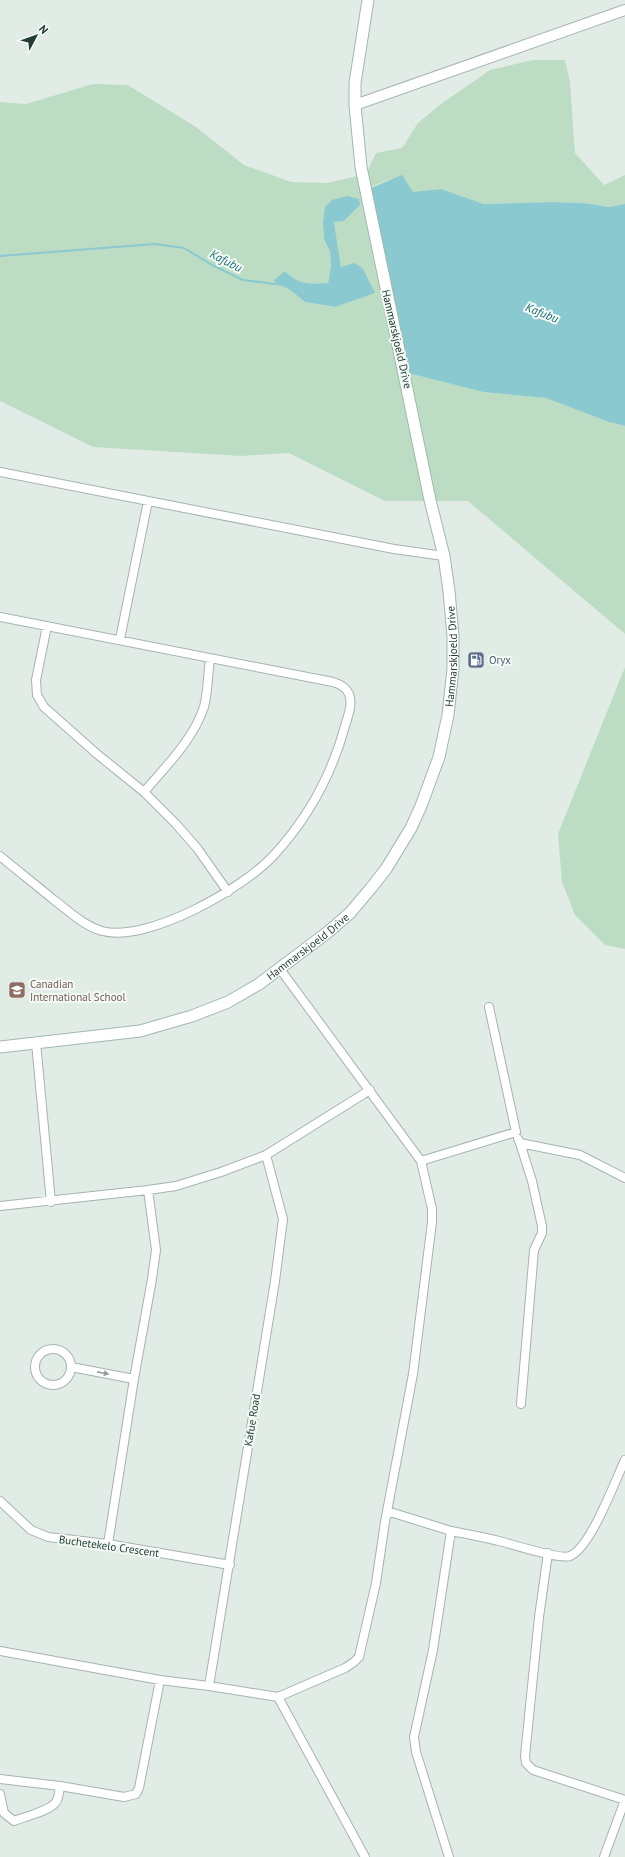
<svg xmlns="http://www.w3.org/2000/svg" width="625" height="1857" font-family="'PT Sans',sans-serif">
<rect width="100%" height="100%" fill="#e2ece7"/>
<!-- green -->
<path fill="#bcddc3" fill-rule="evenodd" d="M533,60h32l5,22 5,71 29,32 21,-10v29l-16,3 -25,-4 -33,-1 -67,2 -43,-15 -28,4 -22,-14 -25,10 38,183 79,20 63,6 63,24 16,4v208l-157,-133h-83l-96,-48 -48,3 -148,-9 -93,-46v-299l26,2 67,-20 35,1 68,42 48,38 47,17 36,1 39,-9 10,-21 26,-5 16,-25 23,-19 49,-34zM360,205l-16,16 -10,1 7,46 -6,39 -30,-5 -15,-12 -17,-9 12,-10c13,14 24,13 43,12l3,-17 -1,-14 -6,-13 -1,-16z
M625,667v282l-20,-4 -30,-30 -13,-33 -4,-48z"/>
<!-- water -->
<path fill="#8bc9d0" d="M402,175l11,17 28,-3 43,15 67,-2 33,1 25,4 16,-3v222l-16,-4 -63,-24 -63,-6 -79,-20 -38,-182z
M347,196l12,3 1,6 -16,16 -10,1 7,45 14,-4 8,6 12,24 -40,14 -30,-5 -15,-12 -17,-9 12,-10c13,14 25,13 43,12l3,-17 -1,-14 -6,-13 -1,-16 2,-16 7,-7z"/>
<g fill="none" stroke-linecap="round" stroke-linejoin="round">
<!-- stream -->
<path stroke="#8bc9d0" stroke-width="2" d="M0,256l155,-12 29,4 28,17 31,15 40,5"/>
<defs>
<path id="minor" d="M0,472l394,77 50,7
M0,617l333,65c7,2 13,5 16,12 4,10 -1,22 -4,32 -13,48 -37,92 -71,129 -30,33 -126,88 -172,76 -18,-5 -33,-20 -48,-31 -18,-15 -36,-29 -54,-44
M47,626l-11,54 1,15 7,12 53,47 47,38 32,32 21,24 31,44
M120,639l28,-138
M144,792c22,-26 49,-52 60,-85 4,-15 4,-34 6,-49
M36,1043l15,159
M518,1139l2,4 60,12 45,23
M520,1143l12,38 10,45v7l-8,17 -13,154
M421,1161l95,-29 -27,-125
M0,1206l148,-16 28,-4 45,-14 45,-17 104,-65
M35 1367a18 18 0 1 1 36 0a18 18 0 1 1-36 0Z
M71,1367l63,12
M0,1501l31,29 17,7 60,7 122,21
M387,1511l64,20 -18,119 -19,87 2,15 33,105
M451,1531c16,3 32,6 48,10 12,3 62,19 71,15 20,-7 45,-75 55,-96
M108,1544l26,-165 18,-100 4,-29 -8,-60
M548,1553l-9,64 -14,139 1,7 7,7 92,30 -21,57
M0,1651l160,29 49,6 69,11 67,-29 9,-6 5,-5 17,-74 9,-61 28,-148 19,-152v-13l-11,-48 -141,-192
M209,1686l66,-405 8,-62 -17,-64
M278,1697l87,160
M0,1779l60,7 64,11 12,-3 3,-6 21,-108
M0,1794l4,19 10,8c10,-4 36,-10 42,-19 3,-4 3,-10 4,-16"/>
<path id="tertiary" d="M355,105l270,-95"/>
<g id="secondary">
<path id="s1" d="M0,1047l140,-16 52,-15 36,-14 31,-18 69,-52 22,-19 21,-25 15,-19 25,-41 10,-22 18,-49 9,-42 5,-46v-33l-4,-45 -5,-35 -14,-56 -69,-333 -6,-62v-22l13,-83"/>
</g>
</defs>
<!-- minor casing -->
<use href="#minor" stroke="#a5b4ae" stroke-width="10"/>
<!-- tertiary casing -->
<use href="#tertiary" stroke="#a5b4ae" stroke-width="12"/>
<!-- secondary casing -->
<use href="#secondary" stroke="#a1b8af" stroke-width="13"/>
<!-- minor -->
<use href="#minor" stroke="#fff" stroke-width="8"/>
<!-- tertiary -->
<use href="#tertiary" stroke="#fff" stroke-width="10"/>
<!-- secondary -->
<use href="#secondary" stroke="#fff" stroke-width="11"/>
</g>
<!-- one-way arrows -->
<defs><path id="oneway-solid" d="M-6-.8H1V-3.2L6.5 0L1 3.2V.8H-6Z"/></defs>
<use fill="#909e9a" href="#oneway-solid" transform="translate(103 1373) rotate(11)"/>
<!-- icons -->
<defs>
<symbol id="fuel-square" viewBox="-11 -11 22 22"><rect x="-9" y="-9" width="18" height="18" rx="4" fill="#5c6f8a" stroke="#f3f9f5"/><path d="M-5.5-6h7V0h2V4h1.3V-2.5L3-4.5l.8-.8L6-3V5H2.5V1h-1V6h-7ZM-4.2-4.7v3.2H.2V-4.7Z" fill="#fff"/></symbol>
<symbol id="school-square" viewBox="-11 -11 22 22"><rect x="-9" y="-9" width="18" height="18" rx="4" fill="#8d6e63" stroke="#f3f9f5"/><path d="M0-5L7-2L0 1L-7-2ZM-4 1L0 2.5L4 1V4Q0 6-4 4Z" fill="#fff"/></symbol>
</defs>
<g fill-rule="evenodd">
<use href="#fuel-square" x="466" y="650" width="20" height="20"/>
<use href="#school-square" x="7" y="980" width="20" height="20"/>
</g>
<g text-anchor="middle" stroke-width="4" stroke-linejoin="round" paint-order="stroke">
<!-- street labels -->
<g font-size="11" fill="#223d34" stroke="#f3f9f5">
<text transform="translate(397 339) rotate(77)" y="4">Hammarskjoeld Drive</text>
<text dy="4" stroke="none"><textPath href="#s1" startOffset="668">Hammarskjoeld Drive</textPath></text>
<text dy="4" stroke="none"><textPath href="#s1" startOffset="331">Hammarskjoeld Drive</textPath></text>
<text transform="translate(252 1420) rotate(-81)" y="4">Kafue Road</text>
<text transform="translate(109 1546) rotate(8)" y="4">Buchetekelo Crescent</text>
</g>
<!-- service labels -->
<g font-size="11" fill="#4e5e75" stroke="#f3f9f5" text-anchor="start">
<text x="489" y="664">Oryx</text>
</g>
<!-- education labels -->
<g font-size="11" fill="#785e54" stroke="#f3f9f5" text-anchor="start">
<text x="30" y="988">Canadian<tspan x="30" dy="13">International School</tspan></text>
</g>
<!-- water labels -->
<g font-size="12" font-style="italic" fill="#1e6d78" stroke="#f3f9f5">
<text transform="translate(226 261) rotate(27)" y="4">Kafubu</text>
<text transform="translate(542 313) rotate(22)" y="4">Kafubu</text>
</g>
</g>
<!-- north arrow -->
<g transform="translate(36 36) rotate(49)" stroke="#f3f9f5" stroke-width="3" paint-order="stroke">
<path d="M0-3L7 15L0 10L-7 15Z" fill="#223d34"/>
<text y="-6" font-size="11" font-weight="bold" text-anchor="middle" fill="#223d34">N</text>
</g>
</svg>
